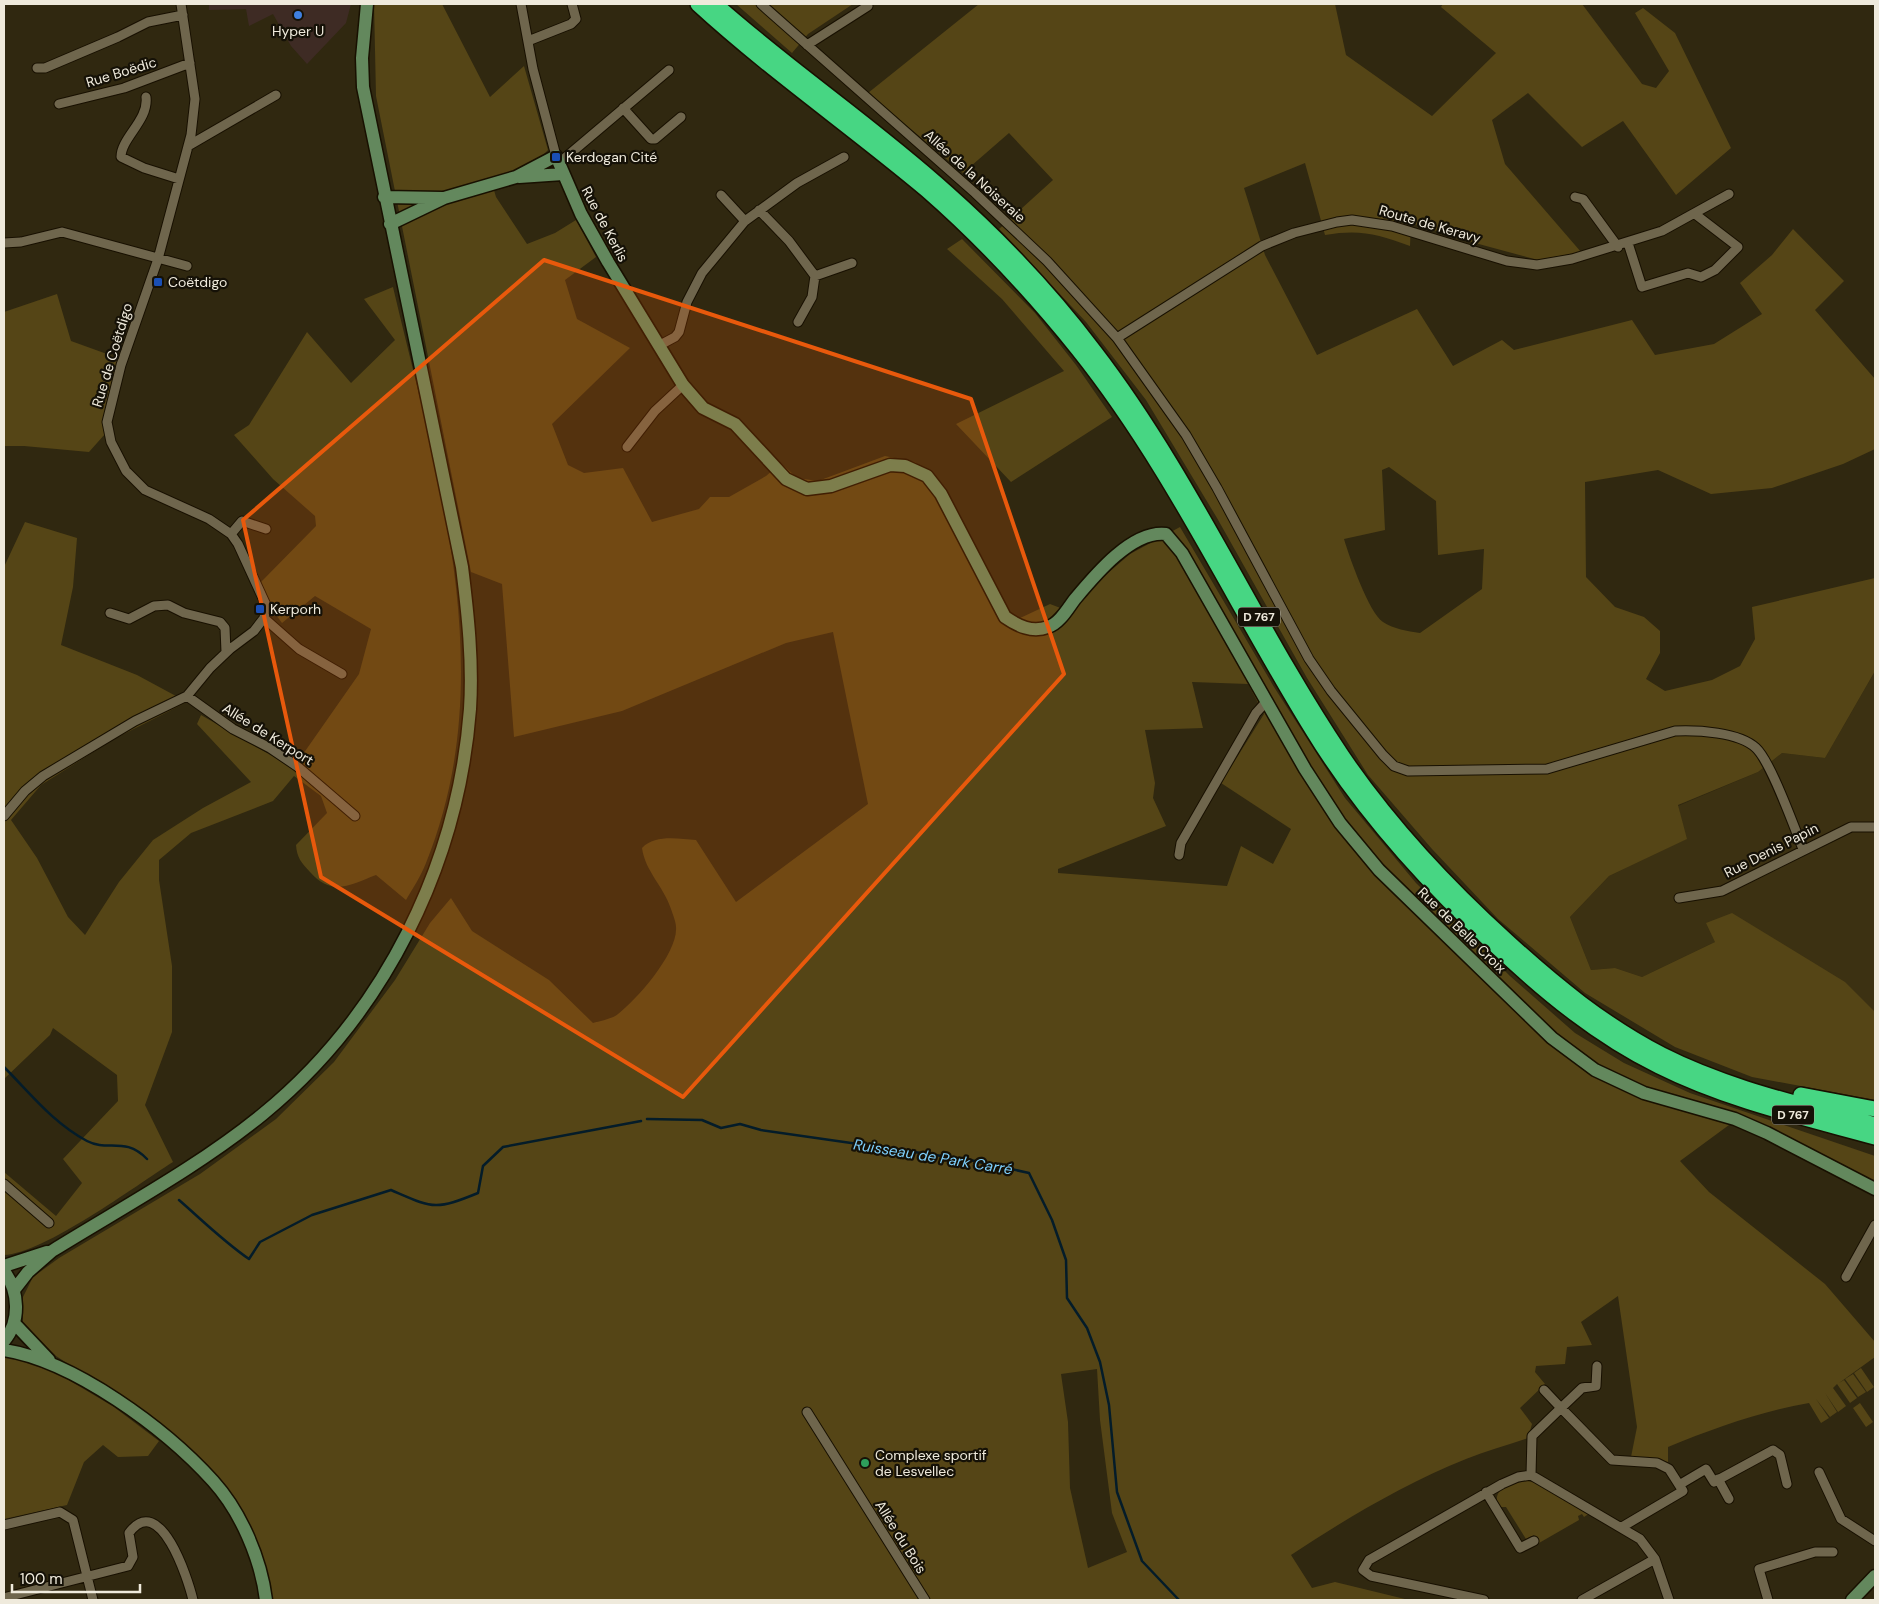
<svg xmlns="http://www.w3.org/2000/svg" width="1879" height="1604" font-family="'DM Sans',sans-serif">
<rect width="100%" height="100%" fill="#302810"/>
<!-- commercial -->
<path fill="#3e2b24" d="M209,4h142l-5,19 -39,41 -16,-18 -18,-32 -24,12 -3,-17 -37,1z"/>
<!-- built -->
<path fill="#3c3112" d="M1875,671v341l-160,-70 -73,35 -27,-9 -24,2 -21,-53 39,-41 77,-37 -8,-33 80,-34 24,-19 43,5z"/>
<!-- green -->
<path fill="#554516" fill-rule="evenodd" d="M374,4h68l48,93 34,-31 24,84 -13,13 -44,17 5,17 31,47 28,-11 21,-13 20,37 -31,23 12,39 53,29 -78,76 16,41 16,8 39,-5 29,54 47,-13 11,-12h19l37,-21 15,-13 16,15 21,3 67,-25 30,6 19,14 73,134 11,9 32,-15 21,8 31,-34 28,-24 50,-27 94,160 71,111 71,85 94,93 65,57 49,30 66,30 185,63v29l-139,-70 -7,10 -49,36 29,31 116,92 50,58v15l-36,26 5,-3 13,18 -7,5 -13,-19 -4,4 13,18 -8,6 -13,-19 12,19 -7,5 -14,-18 13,19 -8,5 -12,-20c-50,9 -94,25 -141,44v15l-37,-5 6,-30 -19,-131 -37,26 11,23 -25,2 -2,17 -29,2 -1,6 10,12 -25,24 12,16 -4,14c-21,7 -42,13 -62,21 -62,25 -119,59 -175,96l21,33 23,-6 74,18h-1137l-1,-15 -14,-39 -17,-30 -102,-107 -82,-53 -33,-32v-27l10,-20 26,-19 141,-84 76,-55 58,-57 61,-82 35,-57 21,-25 21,33 77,49 44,43c7,-2 19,-4 25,-9 19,-15 60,-61 58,-87 0,-5 -3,-12 -5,-18 -7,-22 -26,-38 -29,-61 13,-14 37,-9 54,-8l40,62 132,-98 -35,-172 -47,11 -164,68 -108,26 -12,-153 -31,-12 -95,-476zM1192,682l56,2 16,30 -43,69 70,46 -18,35 -32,-18 -14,40 -169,-13v-4l108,-43 -13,-28 2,-15 -10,-53 58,-2zM1097,1369l3,51 12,93 15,39 -39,16 -18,-80 -2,-66 -7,-48z
M736,4h117l-45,30 -16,19z
M979,4h356l11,51 86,61 64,-63 -55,-46 2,-3h139l60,80 14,4 13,-17 -34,-58 8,-5 32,25 56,115 -55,47 -53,-74 -41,26 -54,-54 -36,27 13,44 76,88 -43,8 -63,-17 -64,-20 -1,23c-33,-12 -50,-17 -85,-11l-20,-72 -61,25 21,67 52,100 100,-46 36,57 49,-26 12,10 118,-30 23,35 59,-11 48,-30 -22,-31 32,-28 21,-26 51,52 -29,29 60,69v70l-32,15 -71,24 -61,6 -53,-24 -73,12 1,95 29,30 29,10 16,14v22l-14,26 19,12 47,-11 28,-14 15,-27 -3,-32 123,-29v93l-50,87 -43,-5 -24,19 -80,33 9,34 -78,37 -39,41 21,53 24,-2 27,9 73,-35 -9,-19 26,-10 113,69 30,30v88l-123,-23 -77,-30 -90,-54 -87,-74 -66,-70 -64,-74 -61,-97 -90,-160 -71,-118 -60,-78 -87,-93 54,-49 -44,-47 -46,40 -95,-80zM1389,467l47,34 2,54 46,-6 -2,40 -62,44c-13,-2 -26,-4 -37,-11 -14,-9 -34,-66 -39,-83l41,-9 -3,-60z
M962,239l73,74 41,52 36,52 -101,65 -55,-58 108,-53 -62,-72 -55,-50z
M393,287c44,188 109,387 33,576 -5,13 -13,25 -20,37l-30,-25c-26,10 -44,22 -66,-3 -9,-10 -13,-14 -14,-27l31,-32 -6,-17 -27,-20 -21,25 -82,32 -32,27v20l13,86v66l-27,73 28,57c-38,24 -128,91 -169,93v-83l52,44 26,-33 -19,-24 55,-58 -1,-26 -64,-47 -3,7 -46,44v-512l21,-45 52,16 -4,49 -12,58 76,30 50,27 -73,37 -73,46 -30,35 26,38 31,59 17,18 34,-53 34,-42 50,-32 48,-26 -54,-58 4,-9 90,52 10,-10 58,-83 12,-45 -56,-33 -33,27 -12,-16 -9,-25 55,-56 -1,-10 -42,-37 -39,-44 15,-10 58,-93 44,51 44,-43 -31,-41z
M57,294l14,47 47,17 -13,59v17l-16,18 -65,-6h-20v-134z
M4,1355l43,12 67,40 45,34 -11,15 -30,1 -15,-12 -19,17 -17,43 -63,14z
M1861,1368l13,19 -7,5 -13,-19z
M1853,1374l13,18 -8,5 -13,-18z
M1860,1403l13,19 -7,5 -13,-19z
M1527,1481l14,3 49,29 -6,4 -2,-3 -4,2 1,4 -40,23 -5,-8 -8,4 -20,-32h-8c-6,-20 12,-23 29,-26z"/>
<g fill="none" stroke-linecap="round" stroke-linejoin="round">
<!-- stream -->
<path stroke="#041c29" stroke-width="2.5" d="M4,1067c26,26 49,56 83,74 21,11 38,-5 60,18
M647,1119l55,1 19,8 19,-4 21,6 209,30 59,13 23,47 14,40 1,38 20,30 13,34 9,43 8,87 25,69 37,39
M179,1200c23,20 44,41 70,59l11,-17 52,-27 79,-25c42,18 43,21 87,3l5,-27 20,-19 138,-26"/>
<defs>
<path id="street" d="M521,4l12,65 23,87
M761,4l214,189 72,68 70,77 69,97 31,53 92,171 22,32 52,64 11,11 14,5 139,-2 128,-38c22,-1 64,1 81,17 15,14 38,79 47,101
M528,41l43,-17 5,-5 -4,-15
M807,45l61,-39
M37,68h8l73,-31 30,-15 35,-7
M146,97c3,23 -25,41 -25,60l23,11 35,11
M59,104l65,-16 66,-25
M623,108l28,31h4l26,-22
M188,146l88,-51
M559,163l110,-93
M721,195l24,26
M1575,197l8,2 35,48
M759,210l30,31 26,35 -3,21 -14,25
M4,243l17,-1 41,-10 125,34
M1628,243l14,44 46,-14 13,4 14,-7 23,-23 -43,-33
M815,276l37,-13
M1117,338l145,-92 32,-13 43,-11 15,-2 40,6 115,35 30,4 35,-6 90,-28 67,-37
M660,345l15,-8 4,-5 8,-30 15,-29 43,-52 52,-38 47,-26
M627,447l28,-36 28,-26
M231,534l11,-13 24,8
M110,613l19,6 25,-13 14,-1 16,8 36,9 5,6 1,24
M264,618l35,31 43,25
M187,696l46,33 37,19 28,19 57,49
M4,816l21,-25 18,-15 92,-55 52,-25 23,-28 20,-19 24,-18 10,-13 2,-13 -28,-61 -7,-10 -22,-15 -64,-29 -19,-19 -15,-29 -4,-20 14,-57 37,-106 33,-124 4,-36 -14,-95
M1179,855l2,-12 75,-130 10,-11
M1679,898l43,-7 129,-64h24
M4,1184l45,39
M1846,1277l29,-52
M1544,1390l17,18 21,-20 14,-2 1,-20
M807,1412l118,188
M1819,1472l22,47 34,22
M1531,1475l1,-39 29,-28 51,52 45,3 12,6 14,22 -61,36
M1718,1479l11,20
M1679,1485l27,-16 8,13 59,-32 7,5 7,29
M1486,1492l34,56 14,-7
M4,1525l56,-13 13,8 20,80
M8,1600l-1,-3 121,-31 5,-9 -4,-24c31,-42 59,46 64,67
M1484,1600l-113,-24 -8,-6 6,-10 133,-76 16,-7 13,-2 109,64 15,20 14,41
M1582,1600l73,-41
M1768,1600l-9,-31 56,-17h18"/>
<path id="secondary" d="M519,177l44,-3
M384,197l58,1
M390,224l54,-26 72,-21 40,-21 25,58 27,48 75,123 20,23 32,16 51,55 21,10 24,-3 59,-21 15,1 22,10 14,18 64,123c13,9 27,16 43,10 12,-4 20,-19 27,-28 20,-24 57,-69 91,-65l16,19 123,216 35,54 39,47 173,168 43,32 49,23 91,26 32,14 108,56
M4,1266l43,-14
M4,1271c15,20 17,50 0,70
M14,1290l14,-18 24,-21c71,-44 146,-84 211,-137 121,-99 195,-249 207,-405 3,-47 -2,-94 -8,-142l-99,-480 -1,-29 5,-54
M14,1323l35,37
M4,1350c70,11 161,78 209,131 28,31 48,78 53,119
M1852,1600l23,-24"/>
<path id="highway" d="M698,4c72,66 154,123 229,186 55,48 105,102 151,159 93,116 156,254 234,380 50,82 114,153 185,218 49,46 101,89 162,119 68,34 143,51 216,71
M715,4c74,66 158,122 232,189 54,48 104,101 147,158 97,126 160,274 248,405 47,69 104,130 166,186 47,43 96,83 154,113 67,34 142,50 213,70
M1801,1095l74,14"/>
</defs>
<!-- street casing -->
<use href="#street" stroke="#181000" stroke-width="11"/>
<!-- secondary casing -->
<use href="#secondary" stroke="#181000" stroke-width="15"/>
<!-- highway casing -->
<use href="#highway" stroke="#181000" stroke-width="18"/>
<!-- street -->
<use href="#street" stroke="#6f664d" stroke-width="9"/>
<!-- secondary -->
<use href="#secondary" stroke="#63885d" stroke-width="12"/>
<!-- highway -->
<use href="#highway" stroke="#47d683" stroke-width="15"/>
</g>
<!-- marked area -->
<path fill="#e8590c" fill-opacity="0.2" stroke="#e8590c" stroke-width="4" stroke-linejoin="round" d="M544,260l427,139 93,275 -381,423 -362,-220 -78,-357z"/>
<!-- markers -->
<circle fill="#3f7fe0" stroke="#151107" stroke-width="2" cx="298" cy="15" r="5"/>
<g fill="#1a4fb4" stroke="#151107" stroke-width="2">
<rect x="551" y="152" width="10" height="10" rx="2.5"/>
<rect x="153" y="277" width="10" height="10" rx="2.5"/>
<rect x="255" y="604" width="10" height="10" rx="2.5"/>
</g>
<circle fill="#2e9e5b" stroke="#151107" stroke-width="2" cx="865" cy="1463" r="5"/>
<g text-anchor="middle" stroke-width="4.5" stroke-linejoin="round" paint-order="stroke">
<!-- shield labels -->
<g fill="#151107" stroke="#aea99c" stroke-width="1">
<rect x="1238" y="607.5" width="42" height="19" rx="4"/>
<rect x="1772" y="1105.5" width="42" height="19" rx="4"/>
</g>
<g font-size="12" font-weight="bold" fill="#efeadc">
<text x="1259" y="621">D 767</text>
<text x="1793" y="1119">D 767</text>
</g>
<!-- poi labels -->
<g font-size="14" fill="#efeadc" stroke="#151107" text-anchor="start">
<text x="298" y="36" text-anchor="middle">Hyper U</text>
<text x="566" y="162">Kerdogan Cité</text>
<text x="168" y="287">Coëtdigo</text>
<text x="270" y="614">Kerporh</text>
<text x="875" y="1460">Complexe sportif<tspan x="875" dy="16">de Lesvellec</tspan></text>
</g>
<!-- street labels -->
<g font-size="14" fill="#efeadc" stroke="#151107">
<text transform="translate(121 72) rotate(-17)" y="5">Rue Boëdic</text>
<text transform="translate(975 176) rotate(42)" y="5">Allée de la Noiseraie</text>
<text transform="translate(605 224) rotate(62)" y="5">Rue de Kerlis</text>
<text transform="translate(1430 224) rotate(16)" y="5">Route de Keravy</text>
<text transform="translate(112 355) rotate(-73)" y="5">Rue de Coëtdigo</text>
<text transform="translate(268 734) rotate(32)" y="5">Allée de Kerport</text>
<text transform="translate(1771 850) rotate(-27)" y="5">Rue Denis Papin</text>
<text transform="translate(1462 930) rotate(44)" y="5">Rue de Belle Croix</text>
<text transform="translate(901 1537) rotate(58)" y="5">Allée du Bois</text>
</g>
<!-- water labels -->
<g font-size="15" font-style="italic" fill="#7ed0fd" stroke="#151107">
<text transform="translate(933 1157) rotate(9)" y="5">Ruisseau de Park Carré</text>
</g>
</g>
<!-- border -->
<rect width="1879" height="1604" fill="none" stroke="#efeadc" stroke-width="10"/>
<!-- scale -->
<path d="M12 1584v8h128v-8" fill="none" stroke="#efeadc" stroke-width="2.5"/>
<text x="20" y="1584" font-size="15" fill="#efeadc" stroke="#151107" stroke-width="4" paint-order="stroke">100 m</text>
</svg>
